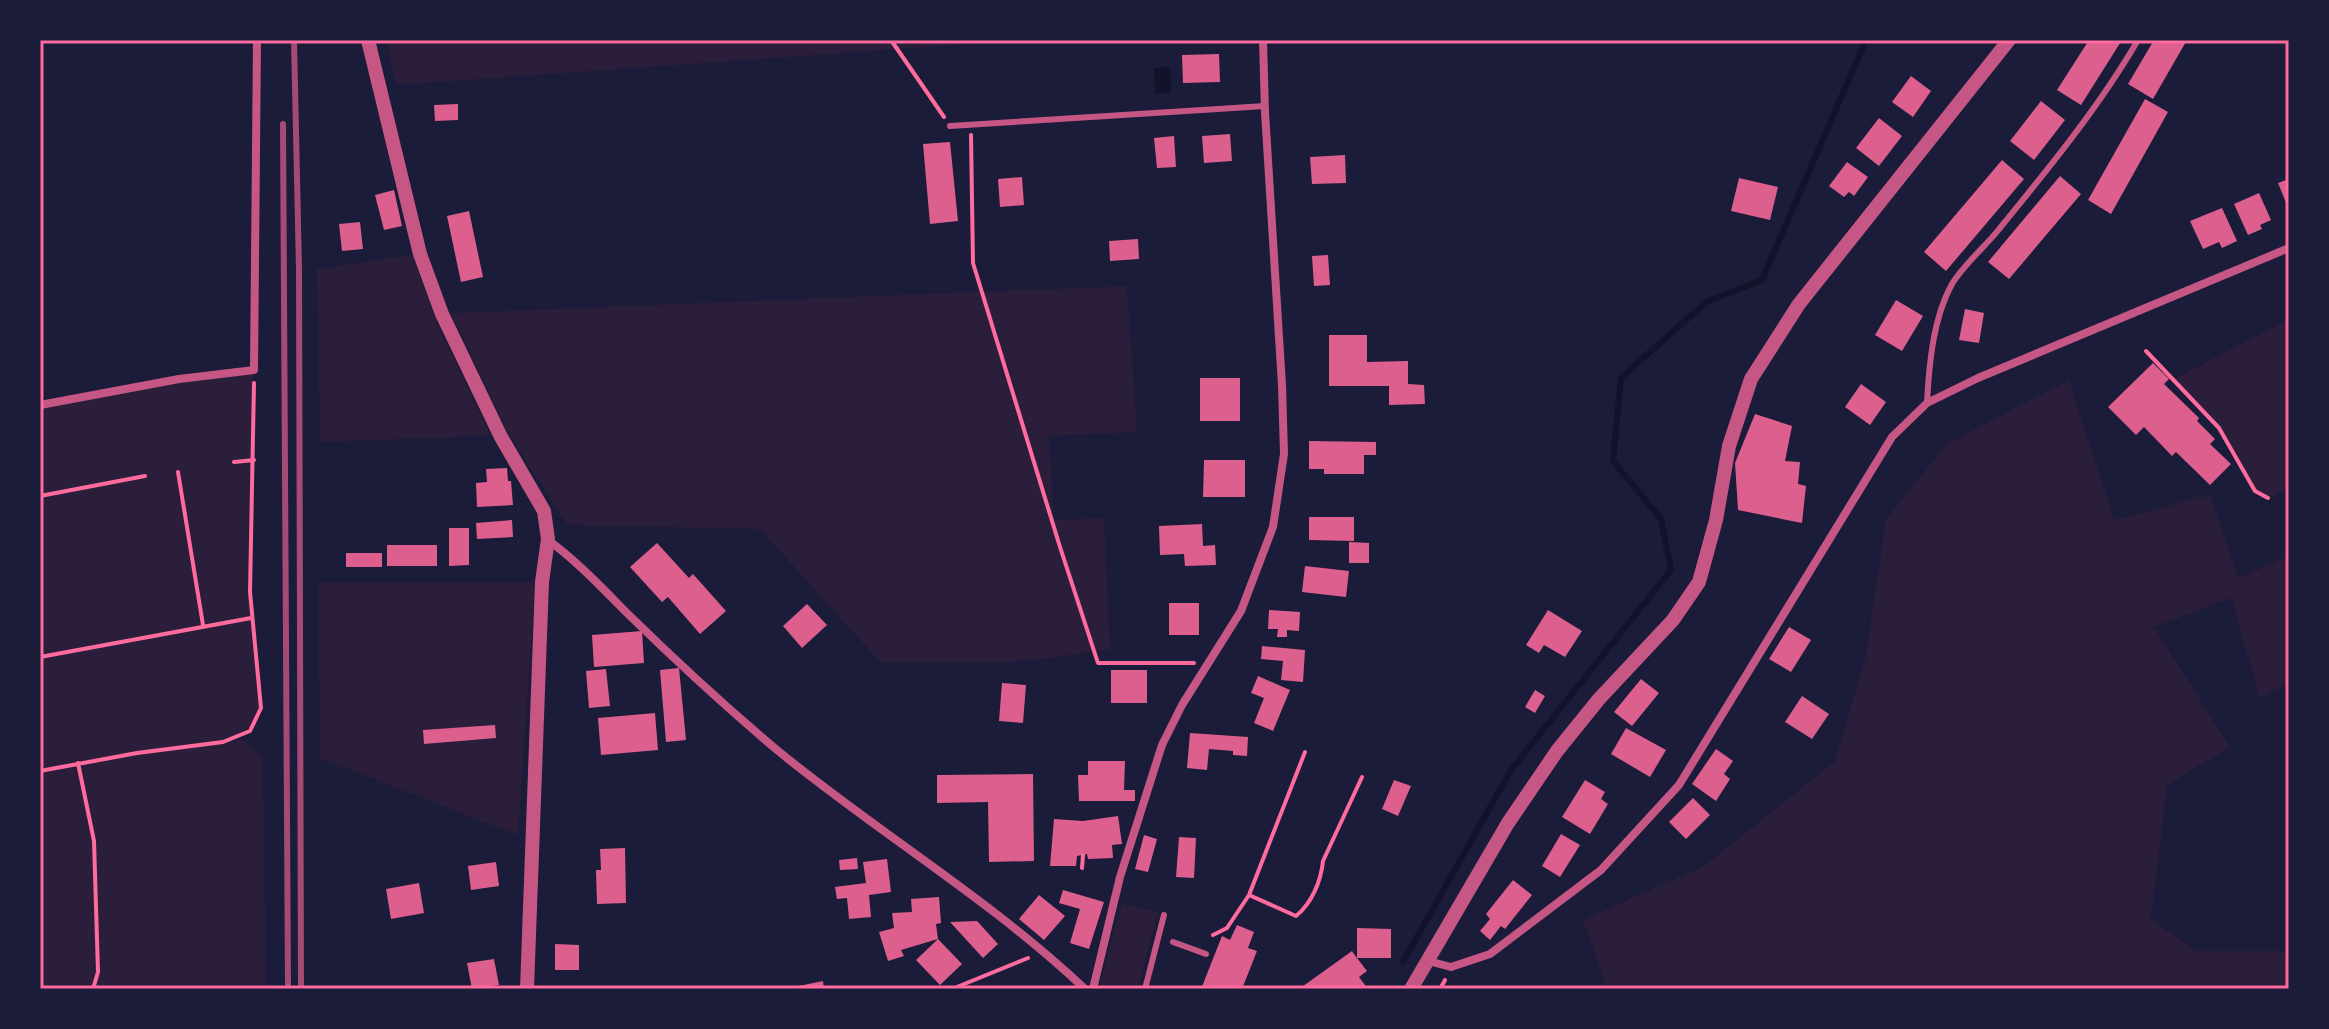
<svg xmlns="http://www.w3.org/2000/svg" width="2329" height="1029" font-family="Poppins,sans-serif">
<rect width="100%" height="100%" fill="#1b1b3a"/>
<!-- green -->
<path fill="#2a1e3b" d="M388,40h638l-629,45 -6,-21z
M412,255l25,69 54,112 -171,6 -3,-173z
M1127,286l10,146 -88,4 5,84 50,-2 6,131 -82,12 -147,2 -121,-134 -192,-4 -59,-90 -58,-122z
M2289,319v170l-21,9 -13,-7 -36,-63 -45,-49z
M254,370l-4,222 11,116 -11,23 -21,10 13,-2 21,19 3,231h-226v-584z
M2069,380l45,140 96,-25 29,83 50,-22v128l-29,13 -29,-99 -77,29 76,120 -63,38 -16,134 46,32h87l5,14v24h-682l-24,-69 121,-54 131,-105 31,-106 20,-136 61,-75z
M318,582h217l-17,253 -198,-77z
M1122,904l36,8 -20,77h-40z"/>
<!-- water -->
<path fill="#12122b" d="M1170,67l1,25 -16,2 -1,-26z"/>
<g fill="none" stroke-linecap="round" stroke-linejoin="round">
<!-- stream -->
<path stroke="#12122b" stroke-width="6" d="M1403,962l108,-192 160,-200 -10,-51 -48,-58 8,-83 85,-76 56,-22 104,-240"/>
</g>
<!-- building -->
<path fill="#dd5f8e" d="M2089,40h33l-41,65 -24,-15z
M2154,40h33l-34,59 -25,-15z
M1219,54l1,28 -37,1 -1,-28z
M1911,76l20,15 -18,26 -21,-15z
M2145,99l23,13 -57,102 -23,-14z
M2041,101l24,19 -31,40 -24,-19z
M458,104v16l-23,1 -1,-16z
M1879,118l23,18 -23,30 -23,-18z
M1230,134l2,27 -28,2 -2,-27z
M1174,136l2,31 -19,1 -3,-30z
M950,142l8,79 -28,3 -7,-80z
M1345,155l1,28 -34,1 -2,-27z
M2002,160l22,19 -78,92 -22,-19z
M1847,162l21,15 -14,19 -5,-4 -5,5 -15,-11z
M2060,176l21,18 -72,85 -21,-17z
M1022,177l2,28 -24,2 -2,-28z
M1739,178l39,9 -8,33 -39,-9z
M2289,179v31l-11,-27z
M394,190l8,36 -18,4 -9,-35z
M2259,193l12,27 -11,5 2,4 -14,6 -14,-31z
M2222,208l15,33 -15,7 -3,-6 -16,7 -13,-28z
M469,211l14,66 -22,5 -14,-66z
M360,222l3,27 -21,2 -3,-27z
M1138,239l1,20 -29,2 -1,-20z
M1328,255l2,30 -16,1 -2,-30z
M1896,300l27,16 -21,35 -27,-16z
M1965,309l19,4 -5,30 -20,-3z
M1329,335h38v27l41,-1v23l16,1 1,19 -36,1v-19h-60z
M2153,363l16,16 -5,5 35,34 -2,3 18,18 -5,5 21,20 -21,21 -34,-33 -4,4 -28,-29 -8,8 -28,-28z
M1200,378h40v43h-40z
M1861,384l25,18 -16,23 -25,-18z
M1755,414l37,12 -7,35 15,1 -2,22 8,2 -4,37 -64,-13 -3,-47z
M1309,441l67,1v13h-12v19h-40v-5h-15z
M1204,460h41v37h-42z
M507,468l1,13h3l2,24 -36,2 -1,-24 11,-1 -1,-13z
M1309,517h45v24l-45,-1z
M512,520l1,17 -36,2 -1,-16z
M1202,524l1,22 12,-1 1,20 -31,1 -1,-12 -24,1 -1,-29z
M449,528h20v37l-20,1z
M1349,542l20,1v20h-20z
M657,543l32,35 4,-4 33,37 -26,23 -32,-37 -6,5 -32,-35z
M387,545h50v21h-50z
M346,553h36v14h-36z
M1305,566l44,5 -3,26 -44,-5z
M1169,603h30v32h-30z
M807,604l20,21 -25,23 -19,-22z
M1269,610l31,2 -1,19 -12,-1v7h-10l1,-8h-10z
M1548,610l34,21 -17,26 -21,-12 -5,8 -13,-8z
M1789,627l22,13 -20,32 -22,-13z
M642,631l2,32 -50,4 -2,-32z
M1262,646l43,4 -2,32 -22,-2 2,-19 -22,-2z
M679,668l7,72 -20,2 -6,-72z
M606,669l4,37 -21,2 -3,-37z
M1111,670h36v33h-36z
M1258,676l32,14 -17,41 -19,-8 10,-25 -13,-5z
M1641,679l18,14 -27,33 -18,-14z
M1002,683l24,2 -3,38 -24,-2z
M1535,690l10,6 -10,17 -10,-6z
M1802,696l27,18 -17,25 -27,-17z
M655,713l3,37 -57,5 -3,-37z
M495,725l1,13 -72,6 -1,-14z
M1626,728l40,22 -16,27 -39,-23z
M1190,733l58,4 -1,19 -14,-1v-4l-24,-2 -2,21 -20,-2z
M1716,749l17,12 -9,13 6,5 -14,22 -24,-17z
M1088,761h37l-1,29h11v11h-56l-1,-26h10z
M1033,774l1,87 -45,1 -1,-60 -51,1v-28z
M1394,780l17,6 -13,30 -16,-7z
M1585,780l20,12 -4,7 7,5 -18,30 -28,-17z
M1693,798l17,17 -24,24 -17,-17z
M1118,816l4,28 -10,1 1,13 -25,1 -1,-5 -10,2 -1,10h-26l4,-47 29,2z
M1561,834l19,11 -20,32 -18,-11z
M1144,835l13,4 -9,33 -13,-3z
M1179,837l17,1 -2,40 -18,-1z
M625,848l1,55 -29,1 -1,-34h5l-1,-21z
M857,858l1,11 -18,1 -1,-10z
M887,859l4,33 -22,3 2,22 -22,2 -2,-21 -10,1 -2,-12 31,-4 -3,-21z
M496,862l3,24 -28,4 -3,-24z
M1513,880l19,15 -27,34 -4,-3 -11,14 -10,-9 10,-12 -4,-5z
M419,883l5,30 -33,6 -5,-30z
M1063,890l41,12 -15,47 -19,-6 10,-34 -21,-6z
M1039,895l26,21 -21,24 -25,-21z
M939,897l2,26 -5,1 2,15 24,25 -22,21 -24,-25 22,-21 -37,11 3,6 -16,5 -9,-29 15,-4 -2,-15 20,-1 -1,-13z
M977,921l21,23 -15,14 -33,-36z
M1237,925l17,7 -6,16 9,3 -15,38h-41l21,-53 8,4z
M1357,928l34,1v29h-34l10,13 -8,6 9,12h-69l53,-38 5,7z
M555,944l24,1v25h-24z
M494,959l5,26 -27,4 -5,-26z
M823,981l1,8h-35v-1z"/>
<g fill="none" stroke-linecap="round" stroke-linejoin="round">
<!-- path -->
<path stroke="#ff6b9d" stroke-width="4" d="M891,40l53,77
M971,135l2,128 87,284 38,116h96
M2146,351l73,77 36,63 13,7
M234,462l20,-2
M178,472l25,153
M40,496l105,-20
M40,657l211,-39
M78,763l16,78 4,131 -5,17
M40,771l97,-18 86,-11 27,-11 11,-23 -11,-116 4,-209
M1082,868l1,-13
M1249,895l47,21c16,-13 25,-35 27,-55l39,-84
M1213,935l14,-7 22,-33 56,-143
M952,989l76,-31
M1440,989l5,-9"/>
<!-- service -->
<path stroke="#c65784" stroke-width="6" d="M950,126l315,-20
M1927,403c2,-38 6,-85 25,-119 12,-20 34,-38 48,-56 49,-60 99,-121 138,-188
M1173,942l33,12
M1145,989l19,-74"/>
<!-- minor -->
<path stroke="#c65784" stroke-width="8" d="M40,405l139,-26 75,-9 3,-330
M548,540c30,22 54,48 80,74 48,47 98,93 149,136 100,82 214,150 308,239
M1428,961l23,6 39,-13 111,-84 78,-85 213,-348 35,-34 51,-25 311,-130
M1093,989l27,-112 42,-132 20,-40 59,-94 32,-84 11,-73 -2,-69 -17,-273 -2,-72"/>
<!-- tertiary -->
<path stroke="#c65784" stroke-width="14" d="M368,40l52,214 22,60 59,123 43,74 4,28 -6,43 -15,407
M1411,989l97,-166 49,-72 42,-52 74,-79 26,-38 17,-62 13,-74 22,-67 48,-75 210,-264"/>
<!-- rail -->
<path stroke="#a44b75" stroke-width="6" d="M294,40l5,229 2,720
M283,124l5,865"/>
</g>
<!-- border -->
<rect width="2329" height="1029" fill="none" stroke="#1b1b3a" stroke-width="84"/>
<rect x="42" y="42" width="2245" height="945" fill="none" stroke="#ff6b9d" stroke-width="3"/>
</svg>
